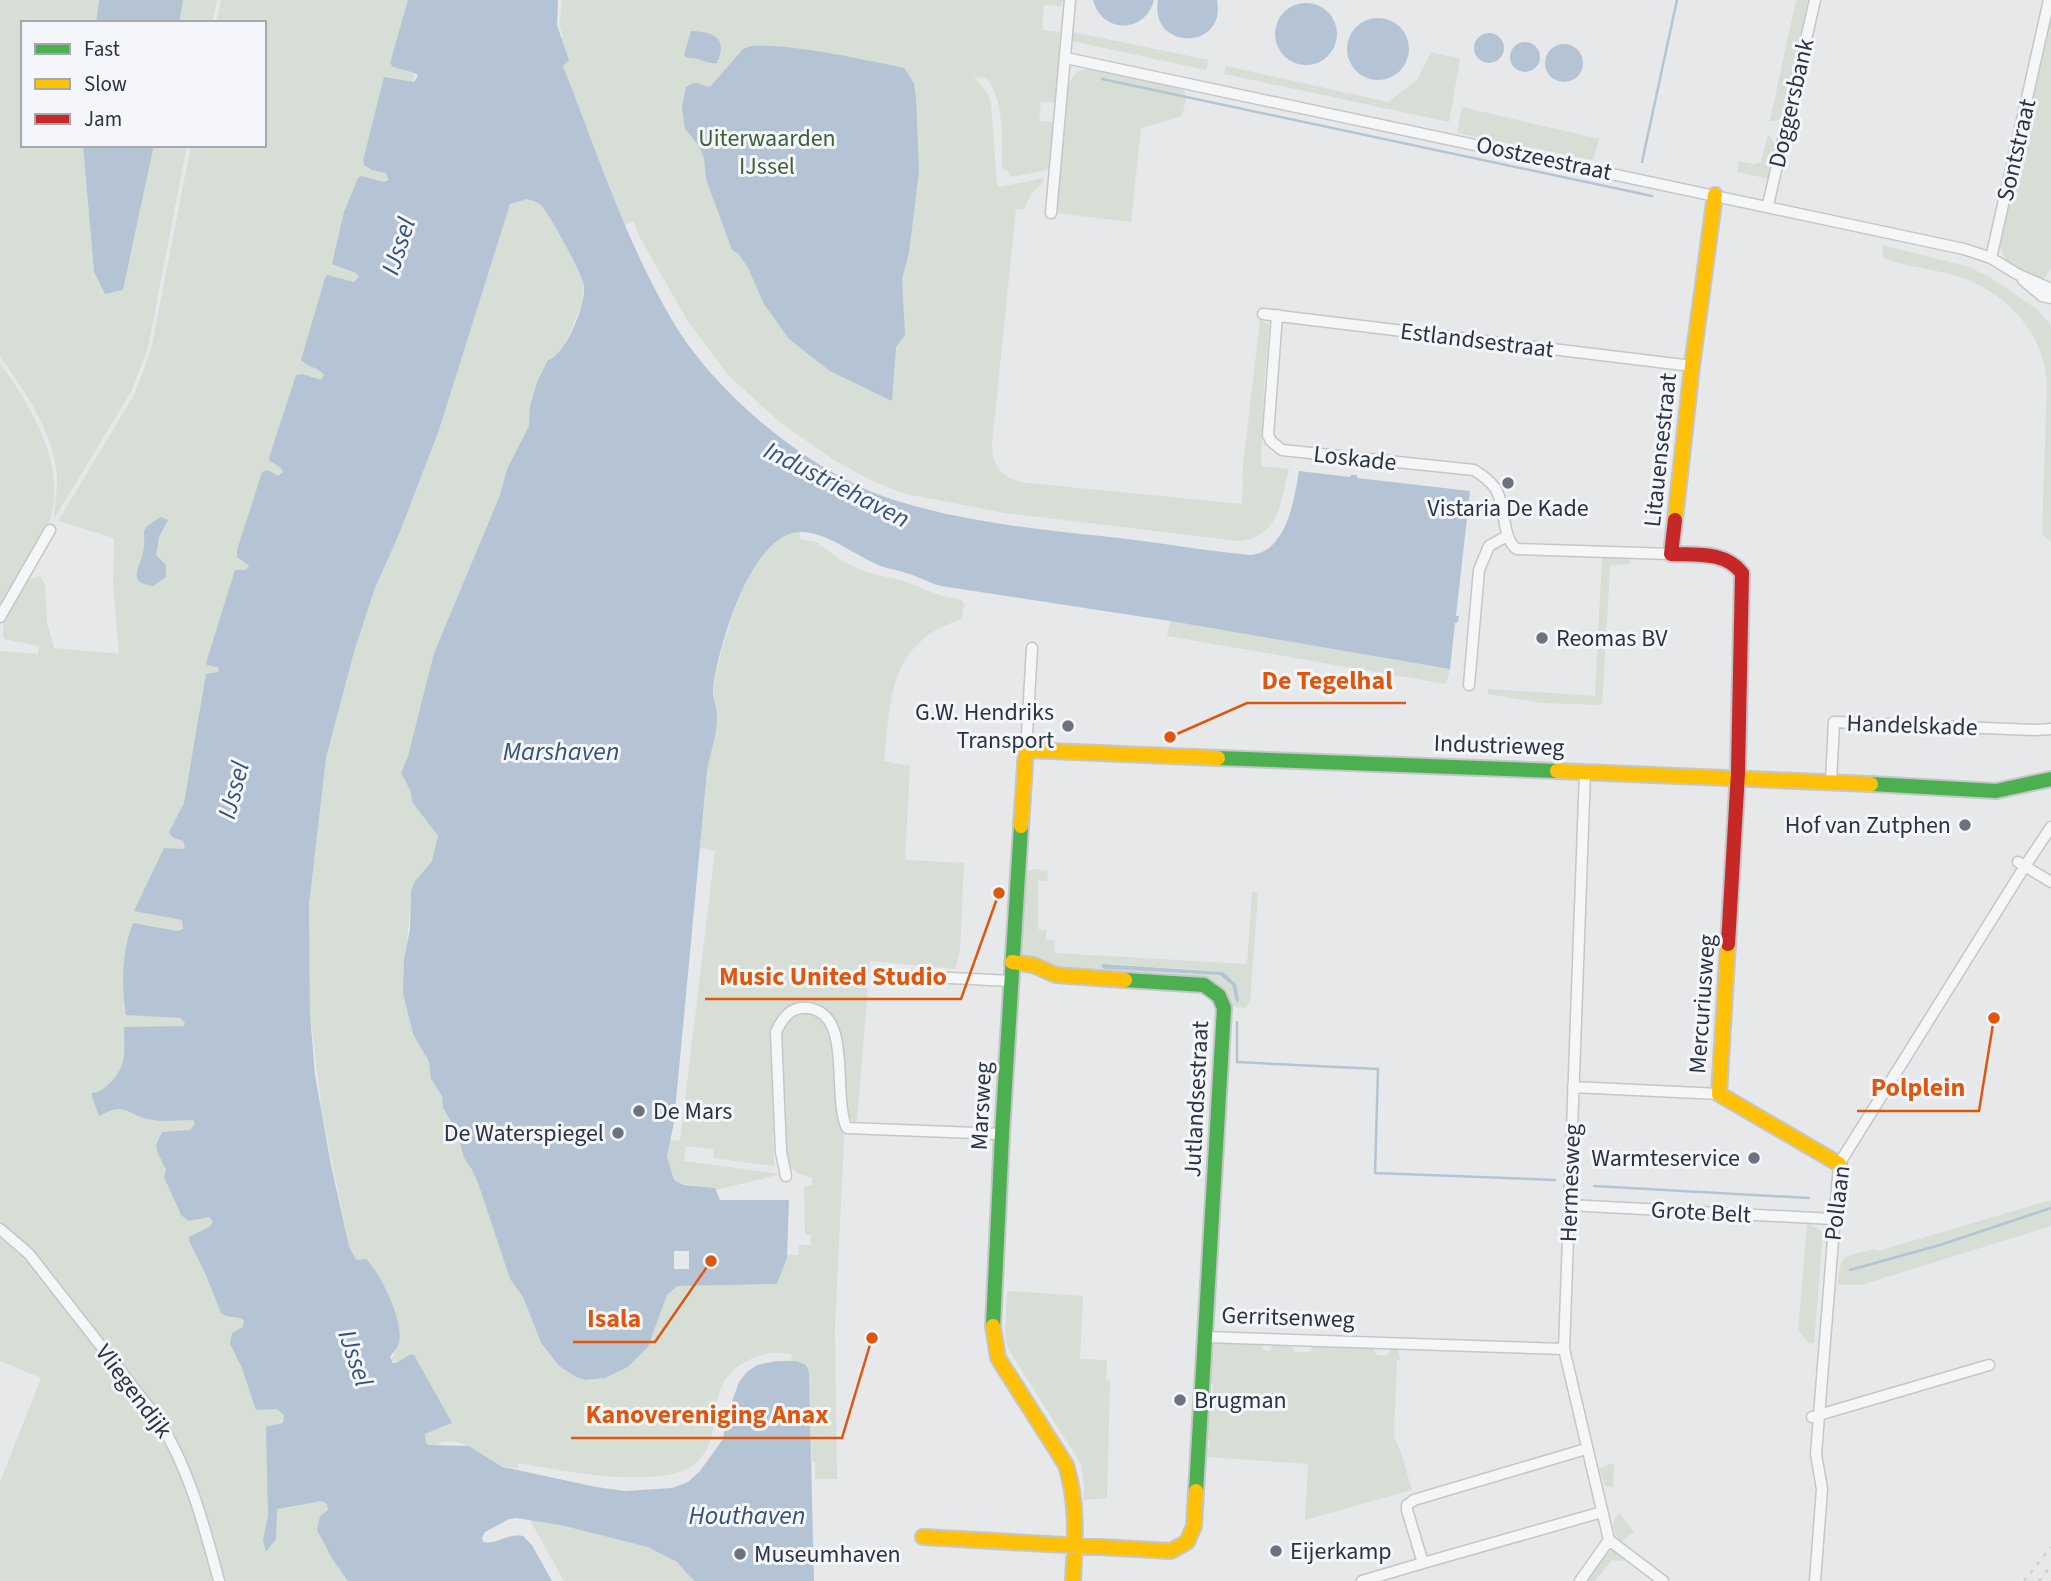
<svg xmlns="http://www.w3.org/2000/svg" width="2051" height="1581" font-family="'Source Sans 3',sans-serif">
<rect width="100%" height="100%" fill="#e6e8ea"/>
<!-- green -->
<path fill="#d6ded6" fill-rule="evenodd" d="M0,0h99l-3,23h-73v122h60l11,127 11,22 26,-40 23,-109h33l-39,203 -17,44 -77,127c0,-13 4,-29 3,-43 -4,-44 -31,-84 -57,-119z
M183,0h34l-5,23h-33z
M221,0h211l-19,81 -54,202 -138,386 150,912h-148c-16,-53 -28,-110 -57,-157l-166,-199v-574l38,3 1,-8 -35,-7c-4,-12 5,-41 15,-52 5,-6 13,-9 21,-11l5,9 2,37 7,26 65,6 -6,-71 1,-45 -56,-17 76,-126 17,-45 40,-205h73v-122h-48z
M562,0h501l-1,6 -18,-1 -2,25 18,2 -3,70h-16l-2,19 16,1 -5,46 -3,2 -35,7 -4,-6 -6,-2c0,-27 3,-69 -16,-91l-12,-1 14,17 3,9 6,81 3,3 44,-9 -2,6 -11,10 -7,15h-8l-24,234c0,25 12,37 36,40l214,21 1,-39 17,-145 9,5 -5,62 -3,79 28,3c-9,34 -9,67 -50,72l-234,-28 -99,-19 -34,-13 -38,-21 -53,-37 -51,-46 -41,-54 -50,-87 -5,-15 -65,30 15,32 -2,21 -19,44 -26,34 -7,24 -1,20 -22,43 -7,26 -66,158 -26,103 -7,17 10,19 1,10 26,34 -1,13 -5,12 -8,9 -13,22 -8,102 10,40 16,28 2,17 11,17 1,12 14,25 7,25 7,10 7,15 32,96 13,18 18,47 18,22 17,11 9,3 20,-2 23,-11 20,-20 19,-52 12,-9 98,-2 11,-29h10l1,-10h12v-10h-6l-1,-48 8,-2v-7l-15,-5 -12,-12 -7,-126c17,-32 39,-30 55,2l11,103 -9,188 2,151h-22v-17l-3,-1 -3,-89 -13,-11h-6l3,-6c-15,-4 -28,-3 -42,4 -54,24 -21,72 -54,103 -31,30 -139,8 -179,1v5c-6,0 -12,0 -17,-3 -20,-10 -44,-33 -67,-19l-8,-3 -1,-9 25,-9 -52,-63 -7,-2 9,-19 -39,-81h-5l-5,-6 -29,-141 -12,-99 -1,-109 17,-147 28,-106 21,-64 25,-56 39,-102 67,-217 5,-9 22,-7 30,-161 -4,-10z
M1796,0h12l-25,117 -7,4h-6z
M2051,8v259l-8,14c-18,-8 -41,-15 -43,-37z
M1072,32l137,28 -3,10 -134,-29z
M1431,52l29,7 -11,63 -225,-48 2,-8 162,36 29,-22z
M1093,68l85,18 6,4 2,10 -4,16 -41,12 -10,94 -75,-9 13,-131 9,-11z
M1462,107l137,32 -6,21 -136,-27z
M1768,134l9,13 -8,32 -32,-7 2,-11 14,3 8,-2z
M1882,245l87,22 22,11 47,32 13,16v216l-9,-8 5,-151c-4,-52 -41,-91 -90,-107 -24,-7 -50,-9 -74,-18z
M0,363c32,45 71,107 47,165 -13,29 -32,57 -47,85z
M800,531v8l16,3 26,19 24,11 38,9 35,14 22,5 3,4 -2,15c-73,23 -71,78 -78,142l26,5 -5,94 59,3 -4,88 -5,18 -85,-8 -13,160h-4l-7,-8 -8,-82 -2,-8 -12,-13 -42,4 -7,8 -4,13 3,131 -61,-8 1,-9 -28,-3 -2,15 97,13 -65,16c-12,-6 -29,-3 -42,-10l-7,-23 3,-17 10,1 35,-290 -15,-3 9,-92 8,-41 -4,-27 9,-39 16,-49 17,-36 16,-18 14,-11z
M1602,557l28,1v6l-19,1 -1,4 -8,136 -61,-2 -53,-9v-5l107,7z
M1170,621l280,48 -4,15 -279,-48z
M1036,869l12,2 -1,10h-9v48l8,1v10h8l1,13 192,11 5,-72 6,1 -8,109 -4,6c-18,-1 -18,-4 -26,-19l-154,-16 -44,-15 -4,-28 7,-58zM1111,964l104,7 18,9 4,22 -7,-20 -9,-7 -114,-6z
M2051,1200v26l-190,59h-23c2,-33 7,-28 36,-36l4,2z
M1807,1224l5,1 11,8 -9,110 -5,1 -11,-14z
M0,1237l29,27 118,149 22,32 15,32 29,104h-213v-99l41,-104 -41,-17z
M1007,1291l76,5 -3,63 27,1 -1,20 4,1 -3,117 -24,2 1,-13 -3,-23 -74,-117 -2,-10z
M1221,1342l38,1 5,7 6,1 2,-5 5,-2 14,1 4,7h16l1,-5 5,-2 54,2 6,8 9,1 6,-8 6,2 2,10h-3l-3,77 6,12 12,41 -107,30 3,-56 -100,-7 -3,7 -2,-2 2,-14h4l1,-7 -5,-1 3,-39 4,-2 1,-15 -6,-5 3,-30 5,-5z
M1614,1463l-1,24 -8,-1 -6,-18z
M1619,1513l15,19 -13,10c-8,-9 -11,-19 -2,-29z
M530,1520c49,10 134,16 164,61h-130z
M1612,1550l11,6v5l-11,-1 -17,21h-10l20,-27z"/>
<!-- water -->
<path fill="#b4c4d5" d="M99,0h84l-4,23h-83z
M408,0h150l-1,25 12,35 -6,6c34,86 62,174 109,254 43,74 140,154 222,180 73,23 150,30 225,38 44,5 87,13 131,17 37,-3 44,-55 49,-84l51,6 1,-2h6v3l113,13 -14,125h3l-1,6 -3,1 -5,46 -280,-48 -229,-35c-12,-3 -23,-10 -35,-13 -8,-3 -17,-4 -25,-7 -26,-10 -50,-32 -78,-34 -51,-4 -85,116 -90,156 -1,10 4,17 4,26 1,18 -7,39 -10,58l-33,350 -7,35 7,23 10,5 31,3 5,12h69l-2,58 -10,26 -99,2 -11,9 -19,52 -20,20 -23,11 -20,2 -9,-3 -17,-11 -18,-23 -18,-46 -13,-18 -32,-96 -7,-15 -7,-10 -7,-26 -14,-24 -1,-12 -11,-17 -2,-17 -16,-28 -10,-40 1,-34 6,-31 1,-38 4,-10 17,-20 6,-25 -26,-34 -1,-10 -10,-19 7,-17 26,-103 66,-158 7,-26 22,-43 1,-20 7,-24 11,-22c18,-5 38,-56 36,-74 -1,-11 -35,-73 -43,-81 -4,-3 -9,-5 -14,-6l-17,5 -71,226 -39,102 -25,56 -21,64 -28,106 -17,147 1,109 5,61 16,90 18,81 7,14 10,-1c15,15 38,62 33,84 -1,5 -6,9 -9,14l3,6 5,-1 13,-8 3,1 38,68 -27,11 1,9 4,2 39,1 34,21 93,20 29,4 47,-3 16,-6 12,-11 23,-32 5,-27 11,-30 8,-10 10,-7 19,-4h20l10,4 3,7 5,209h-120l-17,-19 -29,-15 -83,-21 -48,-8 -8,1 -24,13 -3,6 1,4c15,3 23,-9 40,-6l9,9 20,36h-204l-15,-21 -16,-30 3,-14 8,-6 -1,-6 -5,-3 -45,8 -1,30 -10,13 -3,-11 5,-25 -2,-89 17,-4 1,-8 -7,-6 -21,1 -14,-42 -12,-24 2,-11 11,-6 1,-7c-8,-5 -16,-1 -23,-7l-15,-38 -17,-34v-4l20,-10 4,-5 -4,-5 -20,4 -8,-6 -17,-38 2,-7 -9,-19 -1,-6 6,-13 28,-2 5,-6 -2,-4c-14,0 -27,2 -40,0 -25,-3 -26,-20 -54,-4l-8,-23c8,0 14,-5 20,-11 17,-18 13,-32 13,-55l60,-1 1,-3 -5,-5 -54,-3c-5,-28 -4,-65 7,-92l44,8 6,-2 -1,-9 -48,-9 30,-63 19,1 2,-2 -2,-6 -11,-4 -3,-5 15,-29 22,-129 13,-2 -1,-5 -11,-2 -1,-2 29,-93h10l4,-3 -2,-3 -10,-7v-7l25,-78 6,-2 10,6 5,-4 -2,-4 -11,-7 -1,-3 27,-83 6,-1 19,6 3,-5c-6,-8 -17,-8 -23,-15l24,-82 2,-3 27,7 5,-5 -3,-4 -24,-9 12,-52 14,-34 3,-2 23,6 4,-2 -2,-7 -14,-3 -8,-5 -1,-4 21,-84 30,5 4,-6 -3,-3 -22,-6 -3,-4z
M1093,0h61c-9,34 -52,34 -61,0z
M1158,0h59c10,51 -68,51 -59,0z
M1275 34a31 31 0 1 1 62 0a31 31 0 1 1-62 0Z
M1347 49a31 31 0 1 1 62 0a31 31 0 1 1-62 0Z
M691,31c24,1 37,7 26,32 -10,2 -19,-7 -30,-5l-3,-3z
M1474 48a15 15 0 1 1 30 0a15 15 0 1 1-30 0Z
M1510 57a15 15 0 1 1 30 0a15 15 0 1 1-30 0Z
M1545 63a19 19 0 1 1 38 0a19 19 0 1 1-38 0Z
M751,46c45,-2 108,13 153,22l10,15 2,15 3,73 -10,82 -7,26 3,56 -9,12 -4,54 -62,-30 -41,-32 -25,-35 -16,-36 -9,-14 -7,-4 -26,-71 -2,-21 -5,-12 -14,-17 -3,-22 4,-20c11,-8 13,-2 24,0l33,-38z
M83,145h71l-31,145 -18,4 -11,-22z
M161,517l7,3 -9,17 -3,18 10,10v12l-13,9c-27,-4 -13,-18 -10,-33 5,-23 -8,-21 18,-36z
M1102,964l121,8 13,12 3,17 -3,1 -4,-17 -12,-10 -113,-6 -5,-1z"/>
<!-- pier -->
<path fill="#e6e8ea" d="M674,1251h15v18h-15z"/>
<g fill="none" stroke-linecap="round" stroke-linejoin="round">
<!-- stream -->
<path stroke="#b4c4d5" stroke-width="2.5" d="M1102,79l550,117
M1642,162l35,-162
M1237,1022v40l141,7 -3,104 180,7
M1594,1186l215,12
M1850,1270l90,-25 111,-37"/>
<defs>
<path id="street" d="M1066,58l898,191 27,9 26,16 34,15
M1768,205l47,-205
M1051,213l19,-213
M1991,258l58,-258
M2023,280l19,16 9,2
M1263,314l429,52
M1277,315l-9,120 3,6 11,9 192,20c8,5 16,11 21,18 12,18 6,51 22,61l154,5
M0,617l50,-87
M1469,685l10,-115 10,-24 18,-10
M1026,750l6,-102
M1831,783l3,-61 201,8 16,-1
M2018,862l33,20
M910,976l101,5
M1573,1087l146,7
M786,1176l-5,-24 -5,-120c4,-9 8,-16 16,-21 7,-4 14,-4 21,-2 39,10 19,89 34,119l155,6
M1569,1205l264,14
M0,1229l29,25 129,165c31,49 46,106 61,162
M1206,1337l358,12
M1812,1417l177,-52
M1586,1449l-172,51 -7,5v5l16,53 179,-51
M1609,1540l54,41
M1362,1581l61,-18
M1580,1581l29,-41 -45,-191 21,-577
M1815,1581l7,-92 -6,-35 23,-290 186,-298 26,-39"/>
<path id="fast" d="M1218,758l339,13
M1871,784l125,7 55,-12
M1125,980l79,5 15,11 5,12 -28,483
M993,1326l9,-192 19,-308"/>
<path id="slow" d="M1675,520l17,-154 23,-171
M1557,771l314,13
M1021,826l5,-76 192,8
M1728,944l-9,150 120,70
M1012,962l21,3 23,10 69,5
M993,1326l5,32 68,107c12,38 9,77 7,116
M923,1537l248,14 16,-9 7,-16 2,-35"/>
<path id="jam" d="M1675,520l-4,34c25,1 54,-3 71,19l-4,199 -10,172"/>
</defs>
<!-- street casing -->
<use href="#street" stroke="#c4c6c8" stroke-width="13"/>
<!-- fast casing -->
<use href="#fast" stroke="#c4c6c8" stroke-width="18"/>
<!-- slow casing -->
<use href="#slow" stroke="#c4c6c8" stroke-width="18"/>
<!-- jam casing -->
<use href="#jam" stroke="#c4c6c8" stroke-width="18"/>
<!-- street -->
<use href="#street" stroke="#f5f6f7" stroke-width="10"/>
<!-- fast -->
<use href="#fast" stroke="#4caf50" stroke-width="14"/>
<!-- slow -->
<use href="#slow" stroke="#ffc107" stroke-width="14"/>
<!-- jam -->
<use href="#jam" stroke="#c62828" stroke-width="14"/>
<!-- rail -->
<path stroke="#cecfd2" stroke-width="2.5" stroke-dasharray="3.5 7" stroke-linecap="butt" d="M2024,1581l27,-34
M2039,1581l12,-15"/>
</g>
<!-- markers -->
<g fill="#6c737f" stroke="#f4f6f9" stroke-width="2.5">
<circle cx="1508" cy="483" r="7"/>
<circle cx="1542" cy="638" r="7"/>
<circle cx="1068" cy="726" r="7"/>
<circle cx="1965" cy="825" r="7"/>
<circle cx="639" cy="1111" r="7"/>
<circle cx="618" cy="1133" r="7"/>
<circle cx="1754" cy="1158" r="7"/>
<circle cx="1180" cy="1400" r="7"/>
<circle cx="1276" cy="1551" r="7"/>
<circle cx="740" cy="1554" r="7"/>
</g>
<g text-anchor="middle" stroke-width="6" stroke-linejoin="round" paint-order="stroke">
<!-- street labels -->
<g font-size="24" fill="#2b3445" stroke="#f4f6f9">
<text transform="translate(1791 103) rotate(-77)" y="8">Doggersbank</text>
<text transform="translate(2016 150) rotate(-77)" y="8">Sontstraat</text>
<text transform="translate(1544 158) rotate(12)" y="8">Oostzeestraat</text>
<text transform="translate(1477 340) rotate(7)" y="8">Estlandsestraat</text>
<text transform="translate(1660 450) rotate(-84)" y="8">Litauensestraat</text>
<text transform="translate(1355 458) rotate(6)" y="8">Loskade</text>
<text transform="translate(1912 725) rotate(2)" y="8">Handelskade</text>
<text transform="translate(1499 745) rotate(2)" y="8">Industrieweg</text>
<text transform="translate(1702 1004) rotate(-86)" y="8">Mercuriusweg</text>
<text transform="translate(1196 1099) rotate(-87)" y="8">Jutlandsestraat</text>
<text transform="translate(981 1106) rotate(-87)" y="8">Marsweg</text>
<text transform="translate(1570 1183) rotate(-88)" y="8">Hermesweg</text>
<text transform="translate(1837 1203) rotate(-83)" y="8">Pollaan</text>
<text transform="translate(1701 1212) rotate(3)" y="8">Grote Belt</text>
<text transform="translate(1288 1317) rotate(2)" y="8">Gerritsenweg</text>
<text transform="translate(134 1391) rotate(53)" y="8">Vliegendijk</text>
</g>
<!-- park labels -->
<g font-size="24" fill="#3f6138" stroke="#f4f6f9">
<text x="767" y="146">Uiterwaarden<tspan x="767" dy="28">IJssel</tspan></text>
</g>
<!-- poi labels -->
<g font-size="24" fill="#2b3445" stroke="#f4f6f9" text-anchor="start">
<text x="1508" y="516" text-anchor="middle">Vistaria De Kade</text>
<text x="1556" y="646">Reomas BV</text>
<text x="1054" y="720" text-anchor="end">G.W. Hendriks<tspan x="1054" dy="28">Transport</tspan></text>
<text x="1951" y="833" text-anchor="end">Hof van Zutphen</text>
<text x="653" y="1119">De Mars</text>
<text x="604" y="1141" text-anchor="end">De Waterspiegel</text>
<text x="1740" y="1166" text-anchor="end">Warmteservice</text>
<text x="1194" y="1408">Brugman</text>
<text x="1290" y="1559">Eijerkamp</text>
<text x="754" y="1562">Museumhaven</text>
</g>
<!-- water labels -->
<g font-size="26" font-style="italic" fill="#34527a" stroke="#f4f6f9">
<text transform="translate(398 246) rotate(-72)" y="9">IJssel</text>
<text transform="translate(837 484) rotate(27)" y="9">Industriehaven</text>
<text x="561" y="760">Marshaven</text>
<text transform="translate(233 790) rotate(-75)" y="9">IJssel</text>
<text transform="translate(356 1358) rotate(71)" y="9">IJssel</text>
<text x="747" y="1524">Houthaven</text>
</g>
</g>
<!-- callouts -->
<path fill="none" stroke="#df570f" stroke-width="2.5" d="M1170 737L1247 703H1406M999 893L961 999H705M1994 1018L1979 1111H1857M711 1261L655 1342H573M872 1338L842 1438H571"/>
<g fill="#df570f" stroke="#f4f6f9" stroke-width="2.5">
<circle cx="1170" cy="737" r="7"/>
<circle cx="999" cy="893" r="7"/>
<circle cx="1994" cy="1018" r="7"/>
<circle cx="711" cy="1261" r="7"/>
<circle cx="872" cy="1338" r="7"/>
</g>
<g font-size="26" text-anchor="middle" font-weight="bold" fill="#df570f" stroke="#f4f6f9" stroke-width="6" stroke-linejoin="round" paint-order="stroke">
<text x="1327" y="689">De Tegelhal</text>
<text x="833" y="985">Music United Studio</text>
<text x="1918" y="1096">Polplein</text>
<text x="614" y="1327">Isala</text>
<text x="707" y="1423">Kanovereniging Anax</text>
</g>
<!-- legend -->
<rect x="21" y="21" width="245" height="126" fill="#f4f6f9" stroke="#a4a8b1" stroke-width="2"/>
<rect x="35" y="44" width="35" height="10" fill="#4caf50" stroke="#a4a8b1" stroke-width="2"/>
<text x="84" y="56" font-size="21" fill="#2b3445">Fast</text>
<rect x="35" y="79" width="35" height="10" fill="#ffc107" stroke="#a4a8b1" stroke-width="2"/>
<text x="84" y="91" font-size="21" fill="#2b3445">Slow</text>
<rect x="35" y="114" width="35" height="10" fill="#c62828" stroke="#a4a8b1" stroke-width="2"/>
<text x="84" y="126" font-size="21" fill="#2b3445">Jam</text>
</svg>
